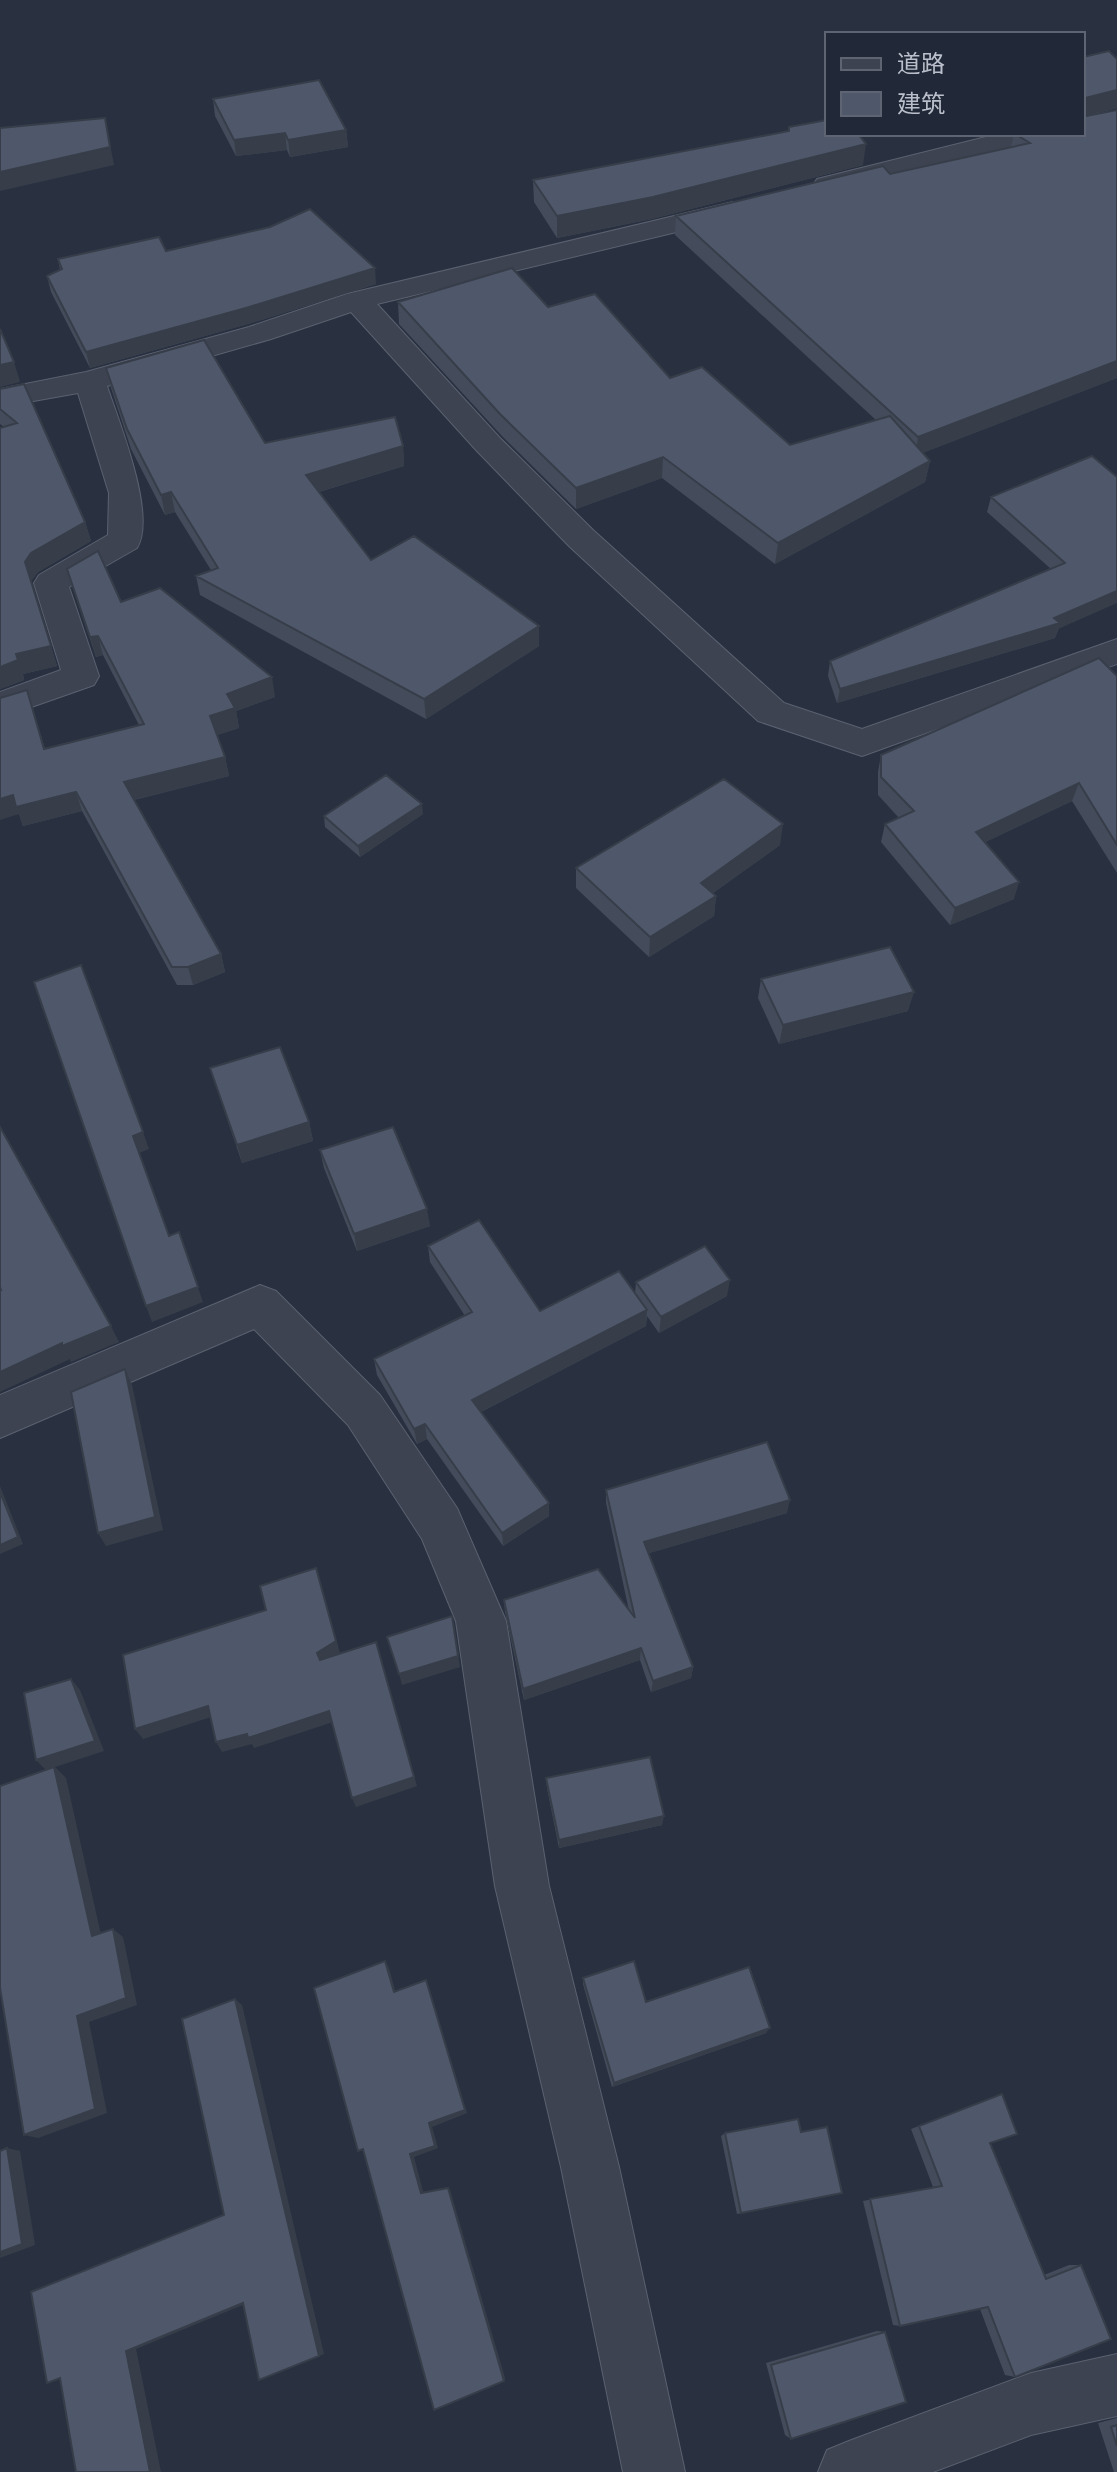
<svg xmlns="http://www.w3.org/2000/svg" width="1117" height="2472" font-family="Rubik,'Noto Sans SC',sans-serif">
<rect width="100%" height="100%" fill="#293141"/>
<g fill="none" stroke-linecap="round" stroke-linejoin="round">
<defs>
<path id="minor" d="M998,134h53l-4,6 -220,53 -10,-2 -4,-6 4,-6z
M733,202l10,2 4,6 -4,6 -366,88 122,133 94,93 191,173 78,26 255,-90v25l-255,92 -104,-35 -189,-175 -92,-95 -126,-139 -80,27 -164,47c12,36 50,129 30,162l-68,39 30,89 -5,9 -94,33v-26l61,-22 -27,-87 5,-8 69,-40 1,-42 -31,-100 -78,14v-18l86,-17 163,-45 98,-33z
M260,1285l16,6 104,104 77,113 49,113 43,265 70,281 66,305h-62l-62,-305 -66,-281 -39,-265 -34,-82 -74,-114 -94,-96 -254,109v-43z
M1117,2354v62l-86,19 -98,37h-115l9,-22 22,-9 182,-68z"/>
</defs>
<!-- minor casing -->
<use href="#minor" stroke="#5b616f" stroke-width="2"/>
<!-- minor -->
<use href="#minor" fill="#3d4351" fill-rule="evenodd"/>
</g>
<!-- wall -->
<path fill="#444c5b" d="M1109,51l8,8v49l-31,8 31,-6v268l-195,75 8,8 -5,21 -150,82 -113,-86 -86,31 -75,-74 -102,-111 -1,-22 114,-34 36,39 47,-13 75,84 32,-11 88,78 86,-25 -201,-185 1,-19 207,-50 7,8 121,-27 3,-13h69v-77z
M213,99l133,31 2,17 -58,10 -3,-7 -51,6 -21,-40z
M789,127l74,38 -211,54 -95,19 -23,-36 -1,-22 255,-49z
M166,251l210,33 -128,40 -158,44 -39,-76 -4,-16 13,-6 -2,-11z
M106,368l159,75 138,3 1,20 -85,26 52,68 168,86 -113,73 -226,-124 -4,-19 15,-6 -36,-58 -10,3 -34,-66 -20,-61z
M0,389l85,133 6,19 -53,31 -7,9 26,85 -34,8 1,6 -24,9 4,-262 -4,-3z
M1117,477l-62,161 -218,65 -9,-27 2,-15 221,-92 -64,-57 4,-15z
M67,569l208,128 -39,14 3,17 -22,7 8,22 4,19 -95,24 87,154 4,18 -32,13h-16l-95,-174 -59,15 -4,-12 8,-124 18,59 94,-24 -36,-70 -7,2z
M1117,676v197l-45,-72 -87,41 29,57 -64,26 -69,-83 4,-18 14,-6 -21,-23v-23l3,-17z
M423,814l-63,43 -35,-30 -1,-11z
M780,845l-67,48 3,3 -2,20 -65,41 -73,-69v-20z
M761,979l147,32 -129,33 -21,-46z
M210,1068l99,54 4,19 -71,22z
M320,1150l110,76 -73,25 -33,-83z
M428,1246l112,65 95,-18 1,-11 91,14 -68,37 -12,-17 -1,10 -165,86 68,104 -46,30 -76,-107 -10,5 -40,-69 -3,-16 91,-43 -35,-54z
M606,1490l181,23 -138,40 44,114 -2,11 -40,14 -11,-32 -116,40 -19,-88 -1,-12 125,11 -23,-108z
M546,1778l116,47 -103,23 -12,-60z
M583,1978l63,24 120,31 -154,54 -29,-103z
M1002,2094l-12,49 54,132 25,-10h12l-66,112 -10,-2 -25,-66 -80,17 -7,-1 -30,-124 70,-14 -22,-58z
M801,2132l35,62 -99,20 -16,-78 4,-3z
M877,2331l8,1 -94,107 -6,-4 -19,-72z
M1117,2418v54h-3l-16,-49z"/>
<!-- shaded-wall -->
<path fill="#373e4a" d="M1117,90v18l-34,8 2,-18z
M105,118l9,47 -114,26v-19z
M346,130l2,17 -58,10 -2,-17z
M285,133l2,17 -51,6 -2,-16z
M866,144l-3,21 -211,54 -95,19v-22z
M375,268l1,16 -128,40 -158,44 -4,-16z
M1117,361v17l-202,78 3,-19z
M14,362l6,20 -20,5v-22z
M403,446l1,20 -96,29 -2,-20z
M663,457l-1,21 -86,31v-21z
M930,461l-5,21 -150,82 3,-21z
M171,492l4,20 -10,3 -4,-20z
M85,522l6,19 -53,31 -7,9 26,85 -34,8 1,6 -24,9v-22l16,-13 9,-92 6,-9z
M1117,591v12l-59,26 -3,9 -218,65 3,-14 214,-71z
M539,626v20l-113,73 -2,-20z
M98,636l5,19 -7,2 -6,-20z
M272,677l3,20 -39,14 3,17 -25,8 -4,-20 17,-22z
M225,757l4,19 -100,25 -5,-19z
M1079,783l-7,18 -101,48 5,-17z
M76,792l6,19 -59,15 -4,-12 -19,6v-21l13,-4z
M422,804l1,10 -63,43 -2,-11z
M783,824l-3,21 -81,58 2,-20z
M1019,882l-5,17 -64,26 5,-17z
M716,896l-2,20 -65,41 1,-20z
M221,954l4,18 -32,13 -5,-18z
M914,992l-6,19 -129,33 4,-19z
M309,1122l4,19 -71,22 -5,-18z
M143,1132l6,17 -10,4 -6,-17z
M427,1209l3,17 -73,25 -3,-17z
M179,1232l24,70 -51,20 -6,-16z
M730,1280l-3,16 -68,37 2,-16z
M647,1310l-1,16 -173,90 -1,-16z
M111,1326l8,16 -48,20 -1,-3 -70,33v-20l62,-29z
M125,1369l7,16 31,145 -57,16 -8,-13z
M425,1424l2,15 -10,5 -3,-15z
M0,1486l23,58 -23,10z
M790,1500l-3,13 -144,42 1,-13z
M549,1503v13l-46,30 -1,-13z
M316,1568l24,85 -18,12 -5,-12z
M452,1616l8,51 -58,18 -3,-11z
M641,1648l-1,12 -116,40 -1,-11z
M379,1653l38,133 -61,21 -4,-9z
M693,1667l-2,11 -40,14 2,-11z
M71,1679l9,11 24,61 -49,16 11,11 37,166 -11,-8 -46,-166 -10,-10z
M208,1706l6,10 -71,23 -8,-10z
M329,1711l4,11 -79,26 -2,-4 -30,8 -6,-10z
M664,1816l-2,9 -103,23v-8z
M113,1929l10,8 14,68 -48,17 18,91 -69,25 -14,-3z
M385,1961l4,7 8,30 -3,-6z
M426,1980l41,133 -35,14 6,21 -24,9 10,38 -3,-2 -11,-39 19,-31z
M235,1999l7,6 82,349 -65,26z
M770,2028l-4,5 -154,54 2,-4z
M7,2148l13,3 15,94 -35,13z
M448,2188l2,2 55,188 -1,3z
M250,2302l-114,47 25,123h-11l-24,-121 117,-48z"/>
<!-- building -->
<path fill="#4f586a" stroke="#373e4a" stroke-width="2" d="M1109,51l8,8v31l-32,8 1,18 31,-6v251l-199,76 -242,-221 207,-50 7,8 140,-31 -15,-9h68v-77z
M319,80l27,50 -58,10 -3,-7 -51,7 -21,-41z
M105,118l5,29 -110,25v-44z
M827,120v14h31l8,10 -213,53 -96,19 -24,-36 256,-49v-4z
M310,209l65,59 -129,40 -160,44 -39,-76 15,-7 -4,-10 101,-22 7,14 104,-24z
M512,268l36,39 47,-13 75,84 32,-11 88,78 100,-29 40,45 -152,82 -115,-86 -87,31 -76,-74 -102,-112z
M0,329l14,33 -14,3z
M204,340l61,103 130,-26 8,29 -97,29 65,85 43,-24 125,90 -115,73 -228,-123 22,-8 -47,-76 -10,3 -34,-66 -21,-61z
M24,384l61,138 -54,31 -6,9 26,84 -35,8 2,6 -18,7v-239l17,-5 -17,-14v-20z
M1092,456l25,21v114l-63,27 6,5 -220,66 -10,-28 235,-98 -74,-66z
M98,551l23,51 39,-14 112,89 -45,17 8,14 -25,8 15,41 -101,25 97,172 -33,13h-16l-96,-175 -60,15 -3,-12 -13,4v-101l27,-8 17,59 100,-25 -46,-88 -8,1 -23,-68z
M1099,658l18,18v169l-38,-62 -103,49 43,50 -64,26 -70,-84 29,-13 -33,-34v-22z
M386,775l36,29 -64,42 -34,-30z
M724,779l59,45 -82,59 15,13 -66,41 -74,-69z
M890,947l24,45 -131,33 -22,-46z
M81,965l62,167 -10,4 36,100 10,-4 19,55 -52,19 -112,-324z
M280,1047l29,75 -72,23 -27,-77z
M0,1127l111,199 -49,20v-3l-62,29v-82h1l-1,-3z
M393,1127l34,82 -73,25 -34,-84z
M479,1220l61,91 79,-40 28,39 -175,90 77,103 -47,30 -77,-109 -11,5 -40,-70 98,-47 -44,-66z
M705,1246l25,34 -69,37 -25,-35z
M125,1369l30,148 -57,16 -27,-141z
M767,1442l23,58 -146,42 49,125 -40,14 -12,-33 -118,41 -19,-89 94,-31 37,49 -29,-128z
M0,1492l18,45 -18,8z
M316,1568l20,73 -19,12 3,7 56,-18 38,135 -62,21 -23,-87 -81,27 -1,-4 -31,8 -8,-36 -73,23 -12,-74 143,-45 -6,-24z
M452,1616l6,40 -59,18 -12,-37z
M71,1679l24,62 -59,19 -12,-67z
M650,1757l14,59 -105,24 -13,-62z
M54,1767l38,169 21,-7 13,69 -49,18 18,93 -71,26 -24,-147v-202z
M385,1961l9,31 32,-12 39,130 -36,13 6,23 -25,8 11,39 27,-5 56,193 -70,29 -71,-261 -5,2 -44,-163z
M634,1961l12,41 103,-35 21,61 -156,55 -31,-105z
M235,1999l84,357 -60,24 -16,-77 -117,48 24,121h-74l-16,-94 -13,5 -16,-91 193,-77 -42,-196z
M1002,2094l15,40 -27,9 56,136 35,-14 30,74 -96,38 -27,-70 -88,19 -30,-127 72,-13 -23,-60z
M798,2119l3,13 26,-5 15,66 -101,20 -16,-80z
M7,2148l15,96 -22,8v-101z
M885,2332l21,70 -115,37 -20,-74z
M1117,2425v21l-6,-19z"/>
<!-- legend -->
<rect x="825" y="32" width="260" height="104" fill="#212837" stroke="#5e6472" stroke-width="2"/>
<rect x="841" y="58" width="40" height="12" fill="#3d4351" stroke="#5e6472" stroke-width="2"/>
<text x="897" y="72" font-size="24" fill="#babfcb">道路</text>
<rect x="841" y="92" width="40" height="24" fill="#4f586a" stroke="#5e6472" stroke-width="2"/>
<text x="897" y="112" font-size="24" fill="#babfcb">建筑</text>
</svg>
